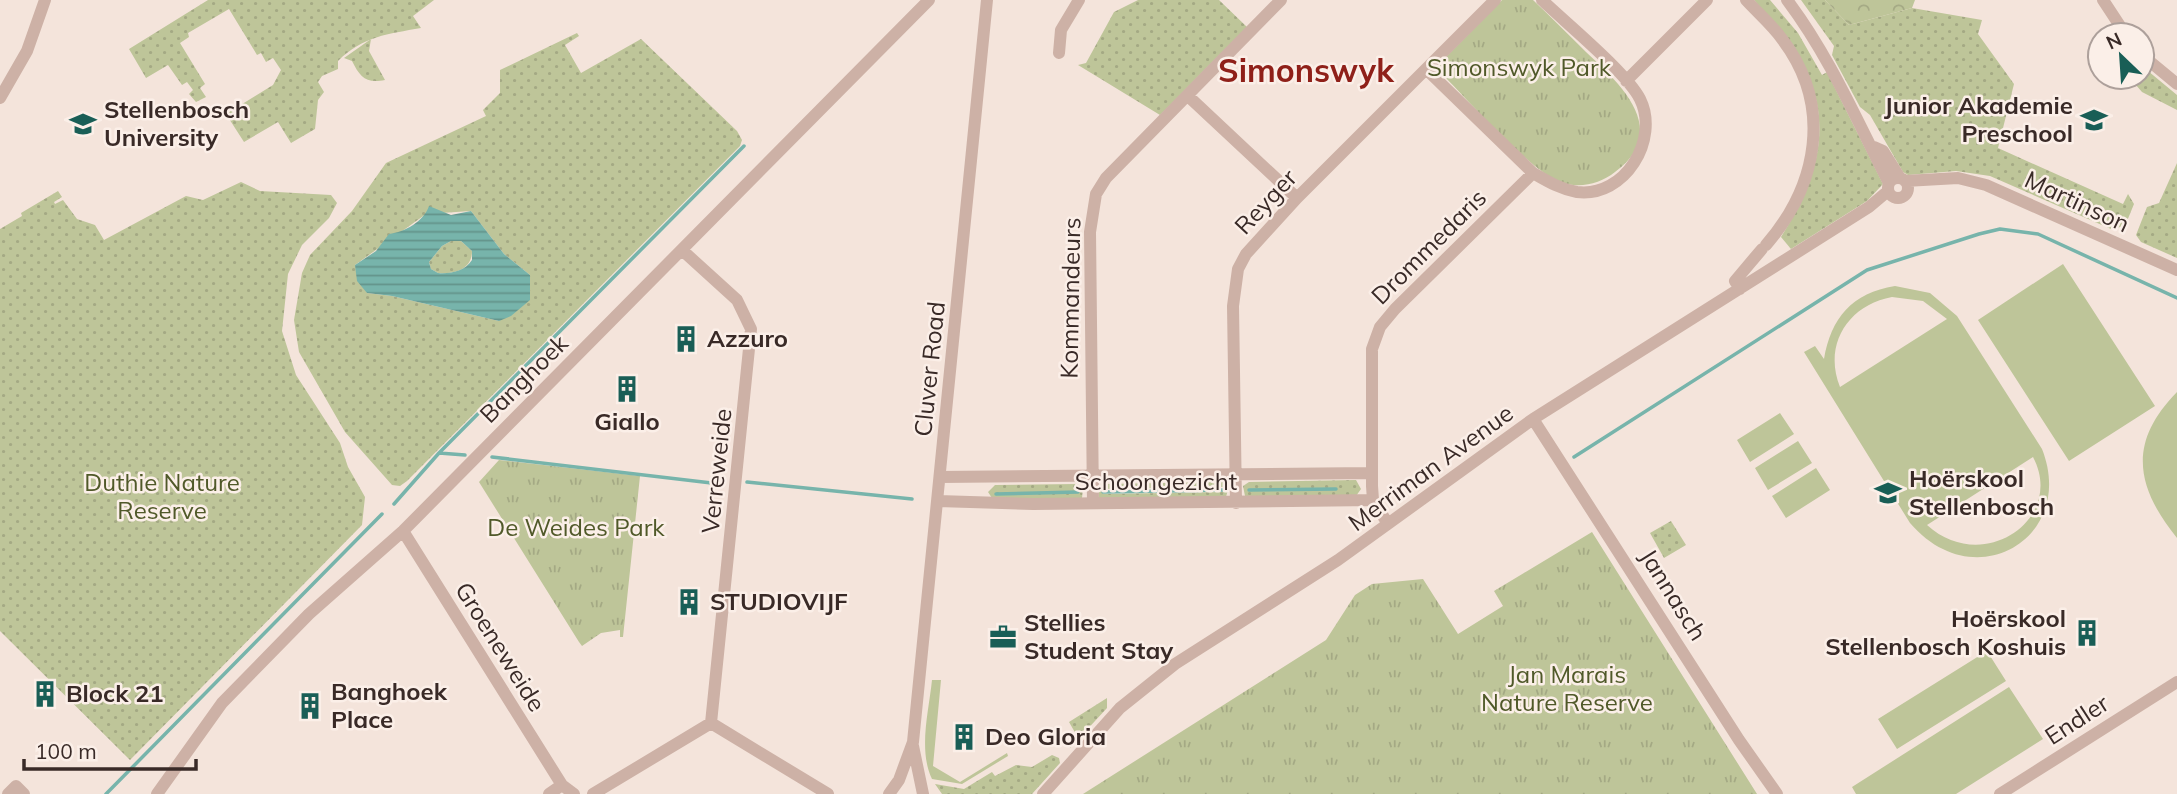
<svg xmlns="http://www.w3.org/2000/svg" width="2177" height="794" font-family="Mulish,sans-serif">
<defs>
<pattern id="grass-dots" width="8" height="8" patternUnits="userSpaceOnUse" patternTransform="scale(1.75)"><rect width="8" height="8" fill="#bec599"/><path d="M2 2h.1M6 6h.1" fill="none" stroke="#a4a984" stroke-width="1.8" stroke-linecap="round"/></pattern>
<pattern id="forest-crowns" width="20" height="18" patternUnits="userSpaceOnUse" patternTransform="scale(1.75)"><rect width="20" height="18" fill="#bec599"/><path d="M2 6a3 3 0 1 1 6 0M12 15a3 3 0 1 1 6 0" fill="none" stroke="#a4a984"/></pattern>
<pattern id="park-tufts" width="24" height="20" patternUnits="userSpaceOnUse" patternTransform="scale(1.75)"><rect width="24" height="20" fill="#bec599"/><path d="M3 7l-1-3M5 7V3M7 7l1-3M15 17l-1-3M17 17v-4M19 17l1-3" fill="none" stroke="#a4a984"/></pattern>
<pattern id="water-rules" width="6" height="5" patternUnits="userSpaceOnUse" patternTransform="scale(1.75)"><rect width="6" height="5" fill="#77b4ab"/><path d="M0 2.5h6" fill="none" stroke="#63938b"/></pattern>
</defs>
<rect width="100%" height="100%" fill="#f4e4db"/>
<!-- grass -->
<path fill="url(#grass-dots)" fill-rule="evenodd" d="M208,0h226l-21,16 8,12c-33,6 -58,8 -83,33v8l-16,7 -4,6 6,10 -6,8 -3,29 -24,14 -13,-21 -34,20 -18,-28 47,-29 8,-15 -8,-12 -7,4 -5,-9 -4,2 -28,-46 -41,24 1,4 -9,6 25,41 -5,4 6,9 -10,5 -7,-8 4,-4 -6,-8 -5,3 -14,-20 -22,13 -17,-29z
M1138,0h81l28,27 -87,88 -82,-50 8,-2 28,-51z
M1754,0h16l28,33 24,42 5,-3 56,112 -16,17 -76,48 -10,-12c38,-59 55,-118 17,-182 -11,-20 -30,-38 -44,-55z
M1801,0h24l24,25 63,-17 70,12 -4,14 36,50 -16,64 125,56 5,-10 6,10 -9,22 -14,3 -121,-53 -34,-5 -48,4 -5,-3 -33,-57 -10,-8 -28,-52 2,-9z
M577,33l2,3 -14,9 16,28 60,-34 96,92 5,9 -2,6 -333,335 -7,5 -8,-1 -47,-53 -46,-80 -5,-32 8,-47 8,-18 42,-44 34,-48 100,-47 -3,-6 17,-17v-23zM471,211l33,43 26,21 -31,46 -107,-25 -25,-3 -12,-28 71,-51z
M371,39l-2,12 16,29c-19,4 -25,-3 -33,-19l-8,-3z
M2142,66l35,29v15l-35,-18 -13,-15h13z
M2177,163v95l-36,-16 -5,-7 11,-28 12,-4z
M241,182l19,9 71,4 6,8 -8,15 -27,27 -14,29 -6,57 14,44 44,68 8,24 17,30 -3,28 -232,235 -130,-129v-402l22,-13 -1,-3 37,-22 4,6 -8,5 1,2 8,-4 14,19 18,6 9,15 82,-44 17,4z
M451,241h10l11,10c0,19 -18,23 -34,22l-7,-4 -2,-7 13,-16z
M1356,480l5,9 -5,7h-111l-2,-10 6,-4z
M1223,482l6,4 -3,11 -127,1 -1,-12 5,-2zM1223,487v5l-120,2v-5z
M1077,484l6,4 -1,10h-90l-4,-6 7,-7z
M1671,521l15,24 -22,13 -14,-25z
M1107,698v10l-37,40 -1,-6 8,-6 -8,-14z
M1052,755l7,3 1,5 -28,31h-90l-7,-10 29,5 28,-17 3,4 21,-11 16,2z"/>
<!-- forest -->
<path fill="url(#forest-crowns)" d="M1825,0h90l-3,8 -63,17z"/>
<!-- park -->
<path fill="url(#park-tufts)" d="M1502,0h31c18,17 35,34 53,52 35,32 85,79 29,120 -15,12 -36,17 -55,10 -31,-12 -91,-81 -118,-108l-2,-8 3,-6z
M499,460l141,16 -17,161h-3v-7l-19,3 -19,13 -3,-4 -100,-160z
M1592,532l165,262h-674l243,-154 29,-45 17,-11 51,-5 35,55 45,-28 -9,-15z"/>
<!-- garden -->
<path fill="#bec599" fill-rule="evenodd" d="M2063,264l92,142 -86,55 -91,-141z
M1895,286l35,7 27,23 85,133c35,88 -67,150 -132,74l-106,-171 11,-6 9,13c7,-41 28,-66 71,-73zM1892,297l31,4 24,18 -107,68c-17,-42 8,-82 52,-90zM2033,457c33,62 -50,119 -106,68z
M2177,392v146c-42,-52 -49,-96 0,-146z
M1780,413l14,21 -44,28 -13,-22z
M1798,441l14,22 -44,27 -13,-22z
M1816,468l14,22 -44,28 -14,-22z
M1987,651l19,30 -109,68 -19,-30z
M932,680h9l-8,86 27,16 47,-29 1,3 -46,28 -30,-5c-14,-29 -3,-69 0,-99z
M2009,687l34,52 -87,55h-100l-4,-7z"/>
<!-- water -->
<path fill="url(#water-rules)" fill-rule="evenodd" d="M429,206l22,9 20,-4 33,43 26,21v25l-19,16 -12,5 -107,-25 -25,-3 -10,-12 -2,-16 21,-14 13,-17c16,-2 35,-13 40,-28zM451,241h10l11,10v9c-7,11 -21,14 -34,13l-7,-4 -2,-7 13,-16z"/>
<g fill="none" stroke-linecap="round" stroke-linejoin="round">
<!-- stream -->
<path stroke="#77b4ab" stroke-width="3.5" d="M439,453l26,2
M492,457l228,27
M1574,457l293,-187 112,-36 21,-5 38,5 139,64
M747,482l165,17
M1249,490l87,-1
M1103,492l121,-2
M996,494l82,-2
M394,504l45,-51 305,-307
M106,794l276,-280"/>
<!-- minor -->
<path stroke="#cdb1a6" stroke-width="12" d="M1746,0c12,13 26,25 36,39 51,67 36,146 -16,206
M1787,0c43,57 70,121 102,183
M2103,0l23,35
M1059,53l2,-23 18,-30
M2142,55l35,29
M1427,70l106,103c14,8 27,16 44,19 48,6 83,-53 63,-93 -13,-26 -74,-76 -98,-99
M1626,81l81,-81
M1188,96l109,102
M0,98l27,-47 18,-51
M1874,147l9,4 17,27
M1888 188a10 10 0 1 1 20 0a10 10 0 1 1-20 0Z
M1905,181l53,-3 28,7 191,85
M682,250l55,50 14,29 -40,394
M1740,289l-5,-8 27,-32
M1533,419l206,321 38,54
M940,477l432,-4
M938,501l95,3 340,-4
M1093,503l-3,-271 6,-38 10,-16 175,-178
M1236,503l-3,-197 5,-37 8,-15 51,-56 198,-198
M1388,524l-15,-24 -1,-14v-137l8,-22 15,-18 138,-136
M403,531l159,254
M913,746l10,48
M8,794l8,-8 8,8
M157,794l65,-91 87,-89 94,-83 526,-531
M549,794l13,-9 12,9
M593,794l118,-71 117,71
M889,794l10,-14 14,-38 74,-742
M1043,794l77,-86 55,-44 163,-104 195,-141 336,-212 19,-16
M2000,794l177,-112"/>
</g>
<!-- icons -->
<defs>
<symbol id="school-bare" viewBox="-9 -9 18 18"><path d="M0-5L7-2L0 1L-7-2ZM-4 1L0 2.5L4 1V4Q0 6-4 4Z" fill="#195e56" stroke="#fbefe8" stroke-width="2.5" paint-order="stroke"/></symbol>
<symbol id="university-bare" viewBox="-9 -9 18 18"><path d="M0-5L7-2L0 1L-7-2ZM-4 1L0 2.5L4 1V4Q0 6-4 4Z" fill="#195e56" stroke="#fbefe8" stroke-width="2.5" paint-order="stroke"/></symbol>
<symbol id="building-bare" viewBox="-9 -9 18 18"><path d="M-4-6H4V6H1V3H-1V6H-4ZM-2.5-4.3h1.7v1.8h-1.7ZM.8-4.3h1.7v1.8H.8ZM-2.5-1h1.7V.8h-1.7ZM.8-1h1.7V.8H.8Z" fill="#195e56" stroke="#fbefe8" stroke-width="2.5" paint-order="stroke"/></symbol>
<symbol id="office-bare" viewBox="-9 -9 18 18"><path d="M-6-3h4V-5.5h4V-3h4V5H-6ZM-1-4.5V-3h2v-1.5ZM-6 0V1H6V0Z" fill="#195e56" stroke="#fbefe8" stroke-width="2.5" paint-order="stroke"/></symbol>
</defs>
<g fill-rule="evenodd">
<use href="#school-bare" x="2075" y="101" width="38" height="38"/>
<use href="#university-bare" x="64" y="105" width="38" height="38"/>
<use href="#building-bare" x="667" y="320" width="38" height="38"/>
<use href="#building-bare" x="608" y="370" width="38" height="38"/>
<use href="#school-bare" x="1869" y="474" width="38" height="38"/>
<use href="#building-bare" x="670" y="583" width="38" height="38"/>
<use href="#building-bare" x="2068" y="614" width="38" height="38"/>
<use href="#office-bare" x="984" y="618" width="38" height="38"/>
<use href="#building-bare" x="26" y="675" width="38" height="38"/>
<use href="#building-bare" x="291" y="687" width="38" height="38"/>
<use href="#building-bare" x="945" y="718" width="38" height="38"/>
</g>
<g text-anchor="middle" stroke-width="5" stroke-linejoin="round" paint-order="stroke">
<!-- park labels -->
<g font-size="24" fill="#505929" stroke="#fbefe8">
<text x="1519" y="76">Simonswyk Park</text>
<text x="162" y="491">Duthie Nature<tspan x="162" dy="28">Reserve</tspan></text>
<text x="576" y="536">De Weides Park</text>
<text x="1567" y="683">Jan Marais<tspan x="1567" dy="28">Nature Reserve</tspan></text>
</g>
<!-- poi labels -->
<g font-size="24" font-weight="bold" fill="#392a27" stroke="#fbefe8" text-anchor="start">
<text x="2073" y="114" text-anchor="end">Junior Akademie<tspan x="2073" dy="28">Preschool</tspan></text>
<text x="104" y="118">Stellenbosch<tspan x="104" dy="28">University</tspan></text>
<text x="707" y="347">Azzuro</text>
<text x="627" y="430" text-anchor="middle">Giallo</text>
<text x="1909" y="487">Hoërskool<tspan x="1909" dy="28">Stellenbosch</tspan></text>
<text x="710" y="610">STUDIOVIJF</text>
<text x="2066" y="627" text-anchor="end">Hoërskool<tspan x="2066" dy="28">Stellenbosch Koshuis</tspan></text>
<text x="1024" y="631">Stellies<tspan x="1024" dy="28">Student Stay</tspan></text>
<text x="331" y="700">Banghoek<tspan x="331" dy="28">Place</tspan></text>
<text x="66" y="702">Block 21</text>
<text x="985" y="745">Deo Gloria</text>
</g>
<!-- street labels -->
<g font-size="24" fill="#392a27" stroke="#fbefe8">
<text transform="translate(1266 202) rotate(-47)" y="8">Reyger</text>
<text transform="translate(2077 202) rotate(25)" y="8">Martinson</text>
<text transform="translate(1429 247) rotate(-45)" y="8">Drommedaris</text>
<text transform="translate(1071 298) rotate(-89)" y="8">Kommandeurs</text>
<text transform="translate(930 369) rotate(-84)" y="8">Cluver Road</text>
<text transform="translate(524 379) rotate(-45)" y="8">Banghoek</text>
<text transform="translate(1431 468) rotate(-36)" y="8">Merriman Avenue</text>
<text transform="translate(717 471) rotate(-84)" y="8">Verreweide</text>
<text x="1156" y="490">Schoongezicht</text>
<text transform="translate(1673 595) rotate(58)" y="8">Jannasch</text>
<text transform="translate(500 647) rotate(58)" y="8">Groeneweide</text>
<text transform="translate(2077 720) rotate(-33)" y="8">Endler</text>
</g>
<!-- district labels -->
<g font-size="32" font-weight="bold" fill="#8f2019" stroke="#fbefe8">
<text x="1306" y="82">Simonswyk</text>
</g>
</g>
<!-- north arrow -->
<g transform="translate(2121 56) rotate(335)"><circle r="33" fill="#fbefe8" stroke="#ada09b" stroke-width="2"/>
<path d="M0-5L12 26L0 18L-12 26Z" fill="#195e56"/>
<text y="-10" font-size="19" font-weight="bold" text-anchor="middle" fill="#392a27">N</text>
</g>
<!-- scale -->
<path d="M24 759v10h172v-10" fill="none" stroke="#392a27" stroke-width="3.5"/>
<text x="35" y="759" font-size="21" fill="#392a27" stroke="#fbefe8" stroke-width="5" paint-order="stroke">100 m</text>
</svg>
